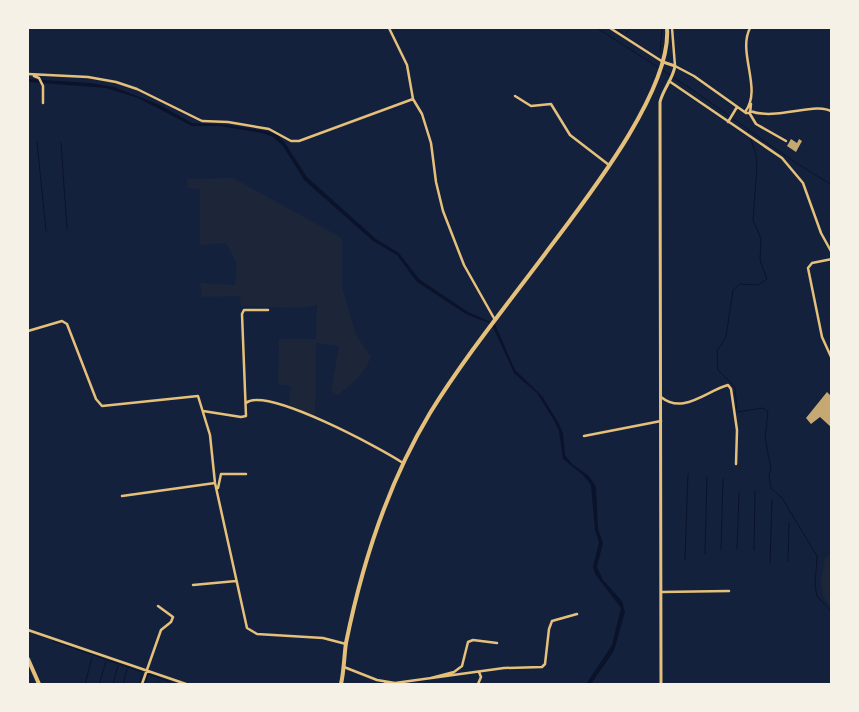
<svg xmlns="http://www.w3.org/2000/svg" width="859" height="712" font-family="'Titillium Web',sans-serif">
<rect width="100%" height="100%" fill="#14213d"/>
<!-- green -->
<path fill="#1d2539" d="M233,178l109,60v49l14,48 15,22c-7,18 -19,27 -34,38l-6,-4 8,-45 -23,-3 -1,72 -26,-10 2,-19 -13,-2 1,-45h37l1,-34 -17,3 -59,-2 -1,-10 -38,1 -2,-14 35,2 2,-21 -11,-21 -26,2v-56l-12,-1 -1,-9z
M831,554v52c-15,-13 -9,-30 -6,-48z"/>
<!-- water -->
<path fill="#0b132b" d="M28,79l62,4 24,4 46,18 32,18 35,2 39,6 12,4 7,8 22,34 69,62 23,14 20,26 49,33 27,12 20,46 27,26 16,26 5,11 2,22 7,9 17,12 7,11 2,42 5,14 -6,24 6,13 19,21 3,11 -11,39 -23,33h-5l26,-39 9,-37 -26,-34 -2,-7 6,-25 -4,-12 -4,-45 -8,-10 -20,-16 -4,-28 -4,-9 -18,-29 -23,-20 -21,-46 -4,-4 -23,-9 -49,-32 -20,-27 -24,-14 -69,-61 -21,-34 -10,-9 -11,-4 -42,-7h-28l-54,-28 -32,-10 -78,-6z"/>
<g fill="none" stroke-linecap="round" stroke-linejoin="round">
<!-- stream -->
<path stroke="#0b132b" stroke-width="1" d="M597,28l73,47
M615,28l8,5
M626,33l5,-5
M660,52l2,-24
M673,77c54,35 103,76 159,108
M748,131l8,23 1,12 -4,54 8,19 -1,21 7,19 -9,6 -18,-1 -7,6 -7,47 -9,14 1,19 17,17 2,25 26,-4 5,4 -3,26 6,31 -2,7 2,12 11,10 35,58 -2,30 2,10 15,16
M37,142l9,89
M61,143l6,86
M737,549l2,-57
M721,550l2,-71
M754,550l1,-59
M705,554l2,-77
M685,559l3,-85
M788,561l1,-38
M770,563l2,-63
M53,641l89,31
M85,684l7,-26
M99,684l7,-22
M113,684l5,-18
M123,684l4,-15
M139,684l3,-9
M145,684l3,-10 23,8
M158,684v-2"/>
</g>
<!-- building -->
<path fill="#c6a872" d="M791,139l6,4 2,-4 3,2 -6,11 -9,-6z
M827,392l5,5v31l-12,-11 -9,7 -5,-6z"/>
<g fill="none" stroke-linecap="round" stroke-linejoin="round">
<!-- service -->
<path stroke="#e5c07b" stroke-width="1" d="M384,682l6,2"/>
<!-- minor -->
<path stroke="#e5c07b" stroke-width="2.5" d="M389,28l18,37 6,34 9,15 9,29 5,39 7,29 21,54 31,55
M610,28l53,34
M672,28l3,38 19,10 52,37h4l1,-9
M28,74l60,3 28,5 21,7 65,32 26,1 41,7 22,12h8l114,-42
M34,76l5,2 4,8v17
M669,81l113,77 21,25 18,50 11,20
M515,96l16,10 20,-2 19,31 39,30
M750,111c26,10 67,-10 82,1
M745,112c18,-23 -8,-59 5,-84
M750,114l6,10 30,17
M728,122l9,-15
M832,259l-20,4 -4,5 14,69 10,22
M28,331l34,-10 5,3 29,75 6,7 96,-10 12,39 5,48 32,145 10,6 66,4 23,6
M661,397c22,18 45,-6 67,-12l3,4 6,41 -1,34
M246,403c20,-17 136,46 157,60
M203,411l38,6 5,-1 -4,-102 2,-4h24
M584,436l77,-15
M218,488l3,-14h25
M122,496l93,-13
M193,585l43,-4
M661,592l68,-1
M28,630l158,54
M344,667l33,13 18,3 109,-15 38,-1 3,-3 4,-35 3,-8 25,-7
M431,678l23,-6 8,-6 6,-24 5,-2 24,3
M142,684l19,-54 10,-8 2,-5 -15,-11
M478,684l3,-7 -2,-5"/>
<!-- tertiary -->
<path stroke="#e5c07b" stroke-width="3" d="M661,684l-1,-582c3,-13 13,-23 15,-36l-12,-4"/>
<!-- secondary -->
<path stroke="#e5c07b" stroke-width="4" d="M28,659l11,25
M341,684c3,-13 3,-27 5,-41 16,-79 42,-160 84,-230 34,-55 76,-107 115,-159 38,-51 127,-162 122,-226"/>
</g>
<!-- border -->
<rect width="859" height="712" fill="none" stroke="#f6f1e7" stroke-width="58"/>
</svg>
